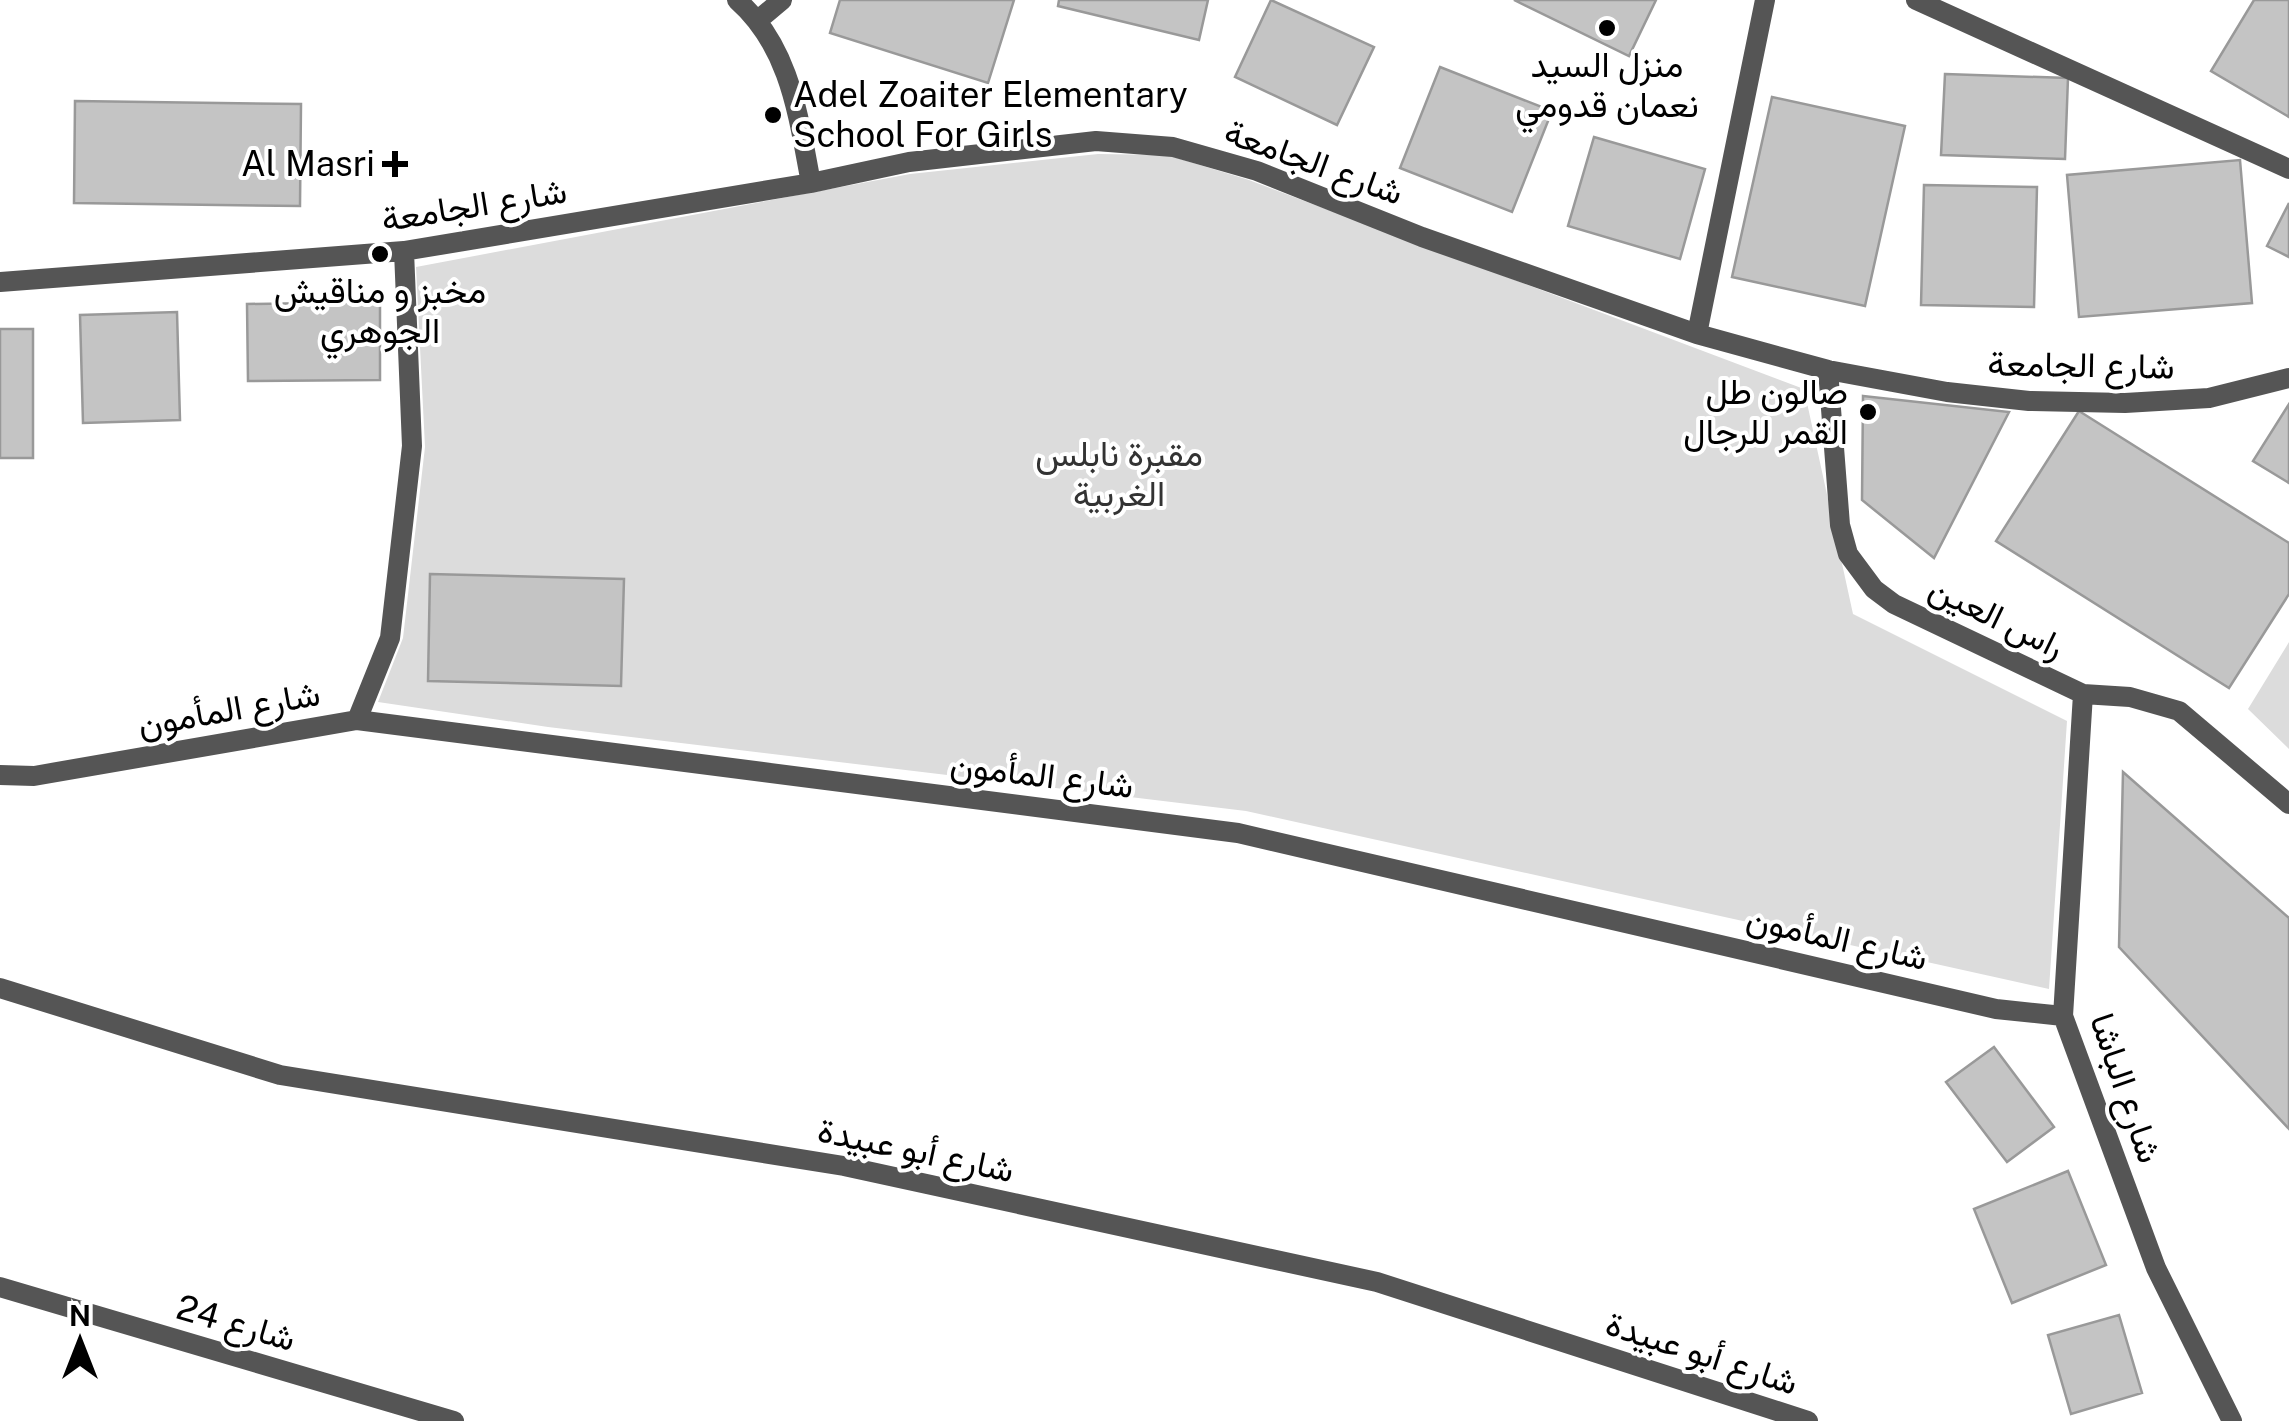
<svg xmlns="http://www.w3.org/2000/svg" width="2289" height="1421" font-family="'Public Sans',Vazirmatn,sans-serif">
<rect width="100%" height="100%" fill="#fff"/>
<!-- green -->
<path fill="#dcdcdc" d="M1098,154l69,1 82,25 555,209 49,225 214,107 -18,268 -803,-178 -698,-84 -170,-25 25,-64 22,-191 -9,-180 494,-93z
M2289,642v107l-41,-40z"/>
<!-- building -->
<path fill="#c4c4c4" stroke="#999" stroke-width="2.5" d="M840,0h174l-26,83 -158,-50z
M1059,0h149l-9,40 -141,-34z
M1271,0l103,47 -37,78 -102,-48z
M1514,0h142l-27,56z
M2254,0h35v117l-78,-46z
M1440,67l112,44 -40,101 -112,-44z
M1945,74l123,4 -3,81 -124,-4z
M1772,97l133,29 -40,180 -133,-29z
M75,101l226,3 -1,102 -226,-3z
M1594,137l111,32 -25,90 -112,-33z
M2240,160l12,143 -173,14 -12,-142z
M1924,185l113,2 -3,120 -113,-2z
M2289,203v54l-22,-11z
M380,302v78l-132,1 -1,-77z
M177,312l3,108 -97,3 -3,-108z
M0,329h33v129h-33z
M1863,396l146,16 -75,146 -72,-58z
M2289,404v79l-36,-22z
M2079,411l210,132v51l-60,94 -233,-147z
M430,574l194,5 -3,107 -193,-5z
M2123,772l166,146v211l-170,-182z
M1994,1047l60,80 -47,35 -61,-80z
M2068,1171l38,94 -94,38 -38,-94z
M2119,1315l23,78 -71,21 -23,-79z"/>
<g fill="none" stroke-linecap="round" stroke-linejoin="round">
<!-- minor -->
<path stroke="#555" stroke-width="20" d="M737,0c54,48 61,116 74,183
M1916,0l373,169
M757,21l25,-21
M0,282l404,-31 407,-68 98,-21 187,-21 77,6 84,24 165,66 275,97 131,36 119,22 82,9 96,2 84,-5 80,-20
M1697,334l68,-334
M1828,370l12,155 8,29 26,35 20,15 189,90 47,3 49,14 110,93
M2083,694l-20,322 93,252 76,153
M357,720l33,-82 22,-192 -8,-195
M0,775l34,1 323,-56 881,113 758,176 67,7
M0,988l280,87 564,91 533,116 431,139
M0,1287l454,134"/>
</g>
<!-- markers -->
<g fill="#000" stroke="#fff" stroke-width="4">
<circle cx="1607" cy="28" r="10"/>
<circle cx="773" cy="115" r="10"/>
<path d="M390 149h10v10h10v10h-10v10h-10v-10h-10v-10h10z"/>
<circle cx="380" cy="254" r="10"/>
<circle cx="1868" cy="412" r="10"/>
</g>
<g text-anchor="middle" stroke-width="8" stroke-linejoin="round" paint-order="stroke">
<!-- poi labels -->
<g font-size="35" fill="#000" stroke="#fff">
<text x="1607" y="77">منزل السيد<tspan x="1607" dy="40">نعمان قدومي</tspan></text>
<text x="793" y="107" text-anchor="start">Adel Zoaiter Elementary<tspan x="793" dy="40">School For Girls</tspan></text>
<text x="375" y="176" text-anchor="end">Al Masri</text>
<text x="380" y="303">مخبز و مناقيش<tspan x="380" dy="40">الجوهري</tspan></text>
<text x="1848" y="404" text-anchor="end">صالون طل<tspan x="1848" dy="40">القمر للرجال</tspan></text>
</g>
<!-- street labels -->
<g font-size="35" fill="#000" stroke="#fff">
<text transform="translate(1314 162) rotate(20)" y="12">شارع الجامعة</text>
<text transform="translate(474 205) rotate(-9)" y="12">شارع الجامعة</text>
<text transform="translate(2081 365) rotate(1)" y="12">شارع الجامعة</text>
<text transform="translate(1997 617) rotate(26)" y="12">راس العين</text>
<text transform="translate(229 709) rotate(-10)" y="12">شارع المأمون</text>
<text transform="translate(1042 775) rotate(7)" y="12">شارع المأمون</text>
<text transform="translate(1837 938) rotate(13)" y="12">شارع المأمون</text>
<text transform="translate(2126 1088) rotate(71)" y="12">شارع الباشا</text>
<text transform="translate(916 1150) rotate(12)" y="12">شارع أبو عبيدة</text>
<text transform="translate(236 1323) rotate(16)" y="12">شارع 24</text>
<text transform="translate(1702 1353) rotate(18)" y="12">شارع أبو عبيدة</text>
</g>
<!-- park labels -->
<g font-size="35" fill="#333" stroke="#fff">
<text x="1119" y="466">مقبرة نابلس<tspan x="1119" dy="40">الغربية</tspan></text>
</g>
</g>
<!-- north arrow -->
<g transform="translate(80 1341)" stroke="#ffffff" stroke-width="8" paint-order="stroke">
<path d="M0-8L18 38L0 25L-18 38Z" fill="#000000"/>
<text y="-15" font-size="28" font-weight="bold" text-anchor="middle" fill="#000000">N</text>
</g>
</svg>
